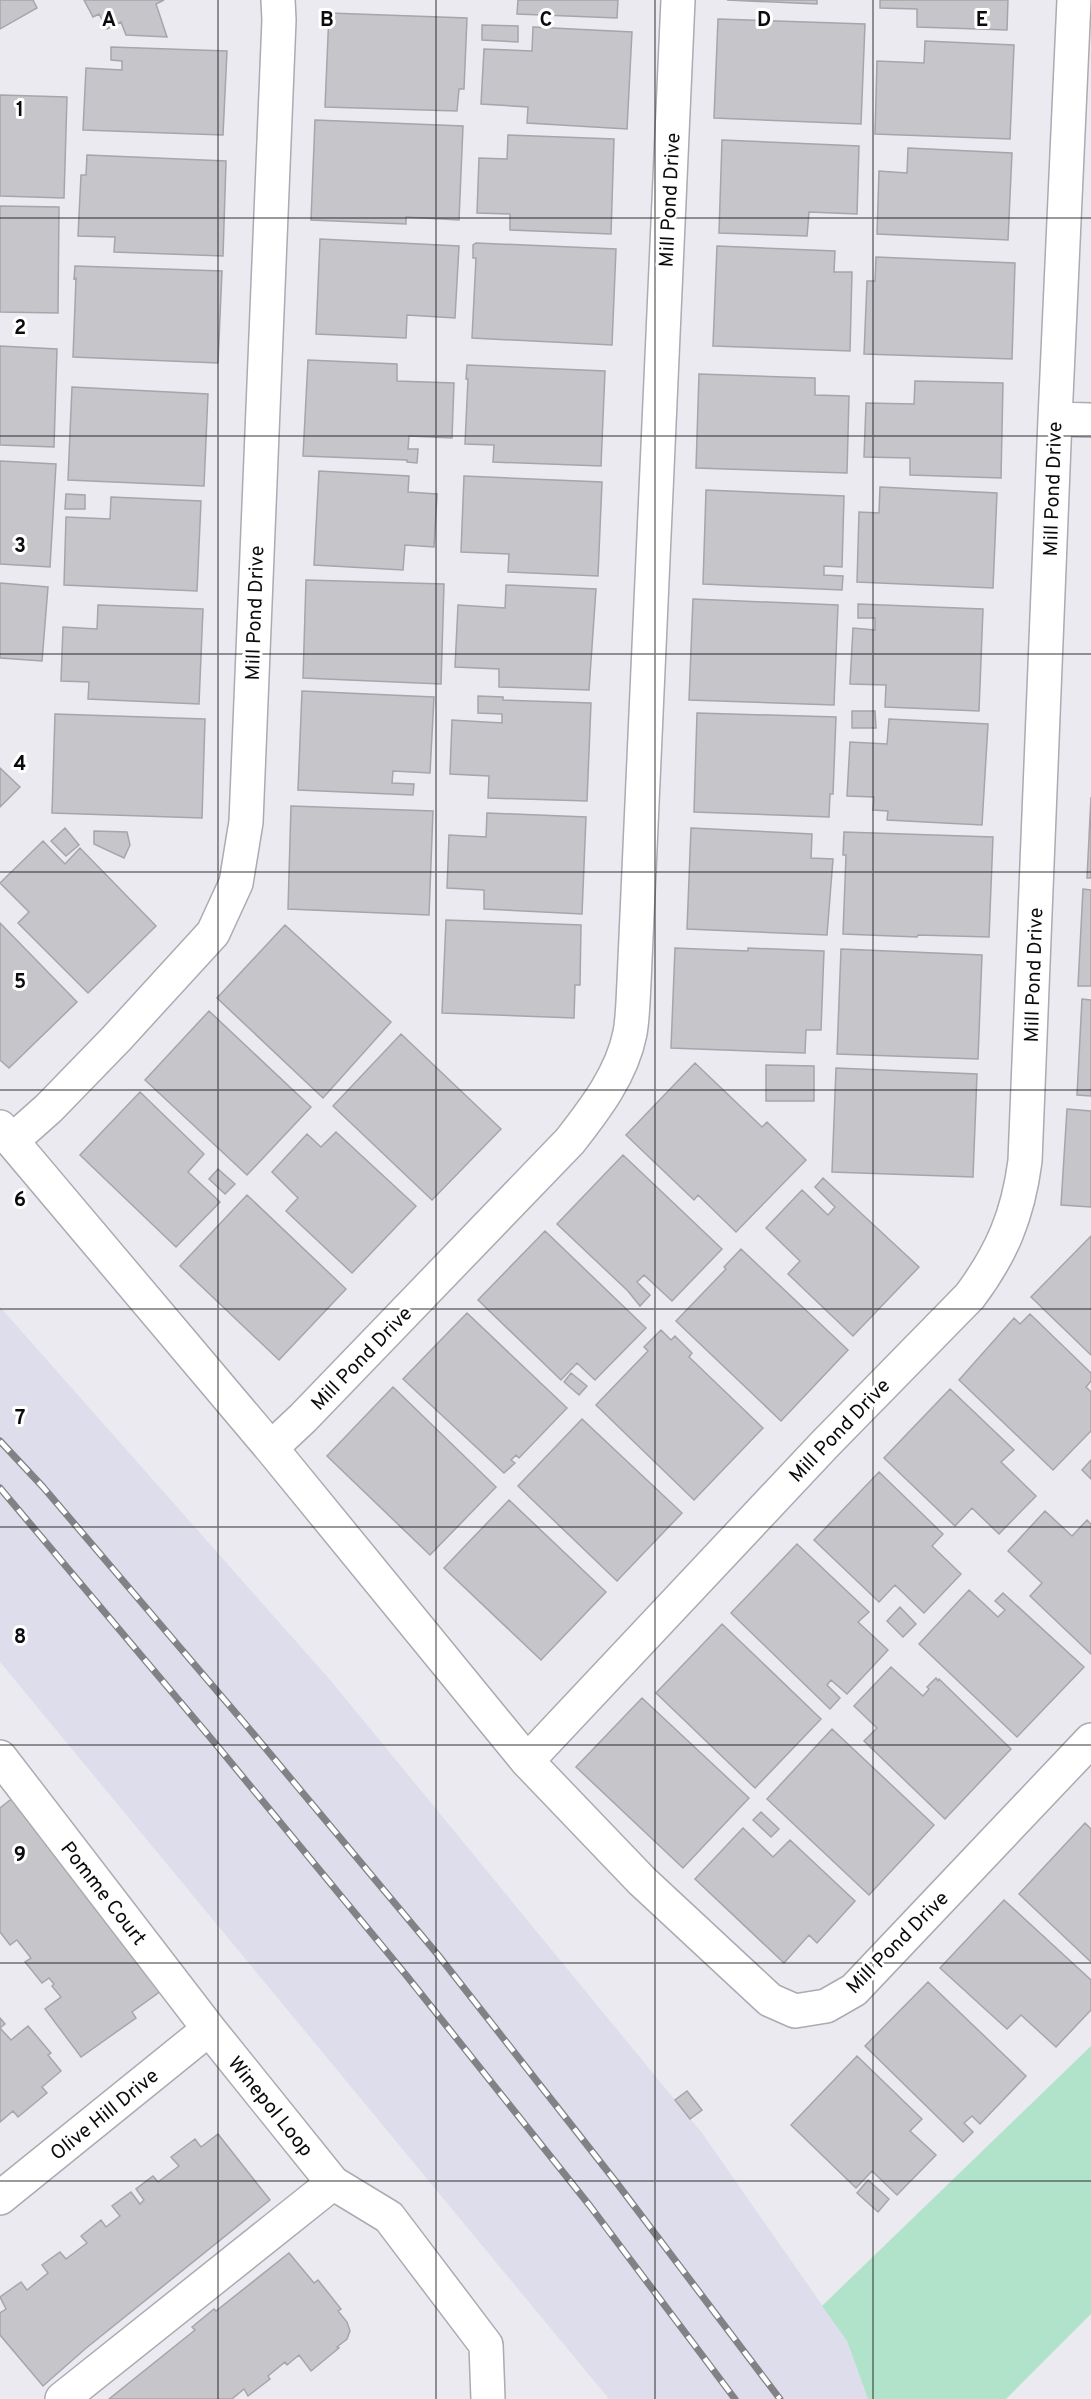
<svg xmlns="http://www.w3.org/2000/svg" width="1091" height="2399" font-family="Overpass,sans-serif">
<rect width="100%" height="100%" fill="#eaeaf0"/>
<!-- built -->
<path fill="#deddeb" d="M0,1307l331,374 371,452 145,208 21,58h-259l-609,-737z"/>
<!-- green -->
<path fill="#b1e3ca" d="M1091,2046v268l-85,85h-138l-21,-58 -25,-35z"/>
<!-- building -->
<path fill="#c5c5ca" stroke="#a5a5ab" stroke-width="1.5" d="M0,0h33l4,8 -37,21z
M84,0h80l-8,4 11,33 -41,-2 -5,-13 -14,7 -8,-15 -6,3z
M518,0h100l-1,18 -100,-4z
M727,0h90v4z
M880,0h128l-1,30 -90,-3v-18l-37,-1z
M329,13l138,5 -3,71h-5l-2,22 -132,-4z
M718,19l147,5 -4,100 -147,-6z
M482,25l36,1v16l-36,-2z
M533,27l99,5 -5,97 -100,-6 1,-16 -47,-3 3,-55 48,2z
M925,41l89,4 -4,94 -135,-5 2,-73 47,2z
M111,47l116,4 -4,84 -140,-5 3,-62 36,2v-9l-11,-1z
M0,95l67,2 -3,101 -64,-2z
M315,120l148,6 -4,94 -53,-3v7l-95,-4z
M508,135l106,4 -3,95 -101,-4v-16l-33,-1 2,-55 28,1z
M722,140l137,6 -2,68 -48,-2 -2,24 -88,-3z
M908,148l104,5 -4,87 -131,-6 2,-63 28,2z
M87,155l139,6 -3,95 -109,-4 1,-15 -37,-1 3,-61h5z
M0,206l59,1 -1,106 -58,-1z
M320,239l139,7 -4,72 -48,-3 -1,23 -90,-4z
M476,243l140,6 -4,96 -140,-7 4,-80h-3v-13z
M717,246l118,5 -1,21h18l-2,79 -137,-5z
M876,257l139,6 -3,96 -148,-5 3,-73h8z
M75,266l147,5 -4,92 -145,-6 3,-79 -2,1z
M0,346l57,3 -3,98 -54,-2z
M308,360l89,4v17l57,2 -2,55 -43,-2 -1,13h10l-1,14 -10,-1v-2l-104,-4z
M467,365l138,6 -4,95 -108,-4 1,-17 -29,-1 3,-65h-2z
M699,374l116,4v17l34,1 -2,77 -151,-5z
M915,381l88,2 -2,95 -91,-3v-17l-46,-1 2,-54 48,1z
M72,387l136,7 -4,92 -136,-6z
M0,461l56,3 -6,103 -50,-3z
M319,471l90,5 -1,16 29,2 -3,53 -29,-2 -2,25 -89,-5z
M464,476l138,6 -4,94 -90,-4 1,-18 -48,-2z
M880,487l117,6 -4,95 -136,-6 2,-70 20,1z
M706,490l138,6 -2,71 -18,-1v9l19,1 -1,14 -139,-6z
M66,494l19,1v14h-20z
M111,497l90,4 -4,90 -133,-6 2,-68 44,2z
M306,580l138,4 -3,100 -138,-6z
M0,583l48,4 -6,74 -42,-3z
M506,585l90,4 -7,101 -90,-3v-18l-44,-2 3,-62 47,3z
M693,599l145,6 -4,100 -145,-5z
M858,604l125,5 -4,102 -94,-4 1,-22 -36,-1 3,-56 22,2v-12h-17z
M98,605l105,4 -4,95 -111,-5 1,-17 -28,-1 2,-54 34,2z
M302,691l132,6 -4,76 -37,-2 -1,12 22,1 -1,11 -115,-5z
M478,696l25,1v3l88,3 -4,98 -99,-3 1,-22 -39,-2 2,-54 50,3v-9l-24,-1z
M852,711h23l1,17h-24z
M697,713l139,4 -3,77h-3l-1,23 -135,-5z
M55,714l150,5 -3,99 -150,-5z
M889,719l99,5 -6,101 -95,-5 1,-9 -15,-1 1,-13 -27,-1 3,-54 37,2z
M0,768l20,19 -20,20z
M1091,797v81h-4z
M291,806l142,5 -4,104 -141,-6z
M487,813l99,4 -4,97 -98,-5v-19l-37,-2 2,-53 37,2z
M65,828l14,17 -13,11 -15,-15z
M691,828l121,6 -1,24 22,1 -6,76 -140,-6z
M94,831l33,1 3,13 -6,13 -30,-14z
M844,832l149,5 -4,100 -71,-2 -1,2 -74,-3 3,-79h-3z
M43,841l22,23 15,-16 76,78 -68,67 -70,-70 11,-11 -29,-29z
M1083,889l8,1v96h-13z
M446,920l135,5 -1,60h-5l-1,33 -132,-5z
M0,923l77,79 -68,66 -9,-8z
M285,925l106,97 -68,76 -106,-100z
M675,948l73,3v-3l76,3 -3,79h-15l-1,23 -134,-5z
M841,949l141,6 -4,104 -141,-5z
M1082,999l9,1v96l-14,-1z
M209,1011l102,96 -64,68 -102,-95z
M401,1034l100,95 -69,71 -99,-94z
M695,1063l67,64 5,-5 39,38 -70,72 -38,-37 -4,5 -68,-65z
M766,1065l48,1v35h-48z
M836,1068l141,6 -4,103 -141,-5z
M140,1092l64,62 -16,18 32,30 -44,45 -96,-92z
M1067,1109l24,2v96l-30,-2z
M336,1132l80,74 -64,67 -66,-62 12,-13 -26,-26 35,-38 14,13z
M623,1155l99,94 -50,52 -28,-26 -7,7 13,13 -10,11 -12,-15 -71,-67z
M218,1169l17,15 -10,10 -16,-15z
M823,1178l96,89 -66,69 -65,-62 12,-13 -34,-33 36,-38 26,25 7,-8 -20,-20z
M247,1195l99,94 -67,71 -99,-94z
M545,1231l101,97 -51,52 -18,-17 -16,17 -83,-80z
M1091,1236v119l-60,-58z
M741,1249l107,101 -67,71 -105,-100 50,-52 -2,-2z
M467,1313l100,95 -48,50 -3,-3 -5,5 4,3 -11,10 -101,-94z
M1030,1314l61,59v8l-5,6 5,5v39l-38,39 -94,-90 55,-62 6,6z
M661,1330l10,10 4,-4 17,17 -3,4 74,71 -69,72 -98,-95 52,-54 -4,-4z
M571,1373l16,13 -8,9 -15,-13z
M393,1387l103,100 -66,68 -103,-99z
M950,1389l64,61 -13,12 35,34 -37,38 -27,-26 -17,18 -71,-68z
M582,1419l100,94 -65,68 -99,-95z
M1091,1460v19l-9,-9z
M879,1472l64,62 -11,12 29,28 -37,39 -29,-28 -16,17 -65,-62z
M509,1500l97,92 -65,68 -97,-92z
M1045,1511l27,25 15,-16 4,4v130l-61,-58 12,-13 -34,-32z
M797,1544l72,68 -11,10 30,28 -41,44 -16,-14 -4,5 13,13 -10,11 -99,-96z
M969,1590l29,27 7,-7 -10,-9 8,-8 81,74 -67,70 -98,-93z
M900,1607l16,17 -13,13 -16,-16z
M722,1624l99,95 -66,69 -99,-95z
M891,1667l32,29 6,-7 -2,-2 9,-9 2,3 1,-2 72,70 -66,70 -81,-78 13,-13 -23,-22z
M642,1698l107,100 -66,70 -107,-101z
M832,1729l102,96 -65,70 -102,-96z
M19,1793l146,195 -33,24 4,6 -55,39 -36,-48 16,-12 -9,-11 2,-2 -5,-6 -7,5 -17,-21 6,-4 -14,-18 -7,5 -10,-13v-124z
M761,1812l18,17 -8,8 -18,-17z
M1085,1823l6,6v133l-72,-68z
M743,1828l30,29 17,-17 65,61 -38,42 -8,-8 -25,28 -89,-84z
M1004,1900l87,80v30l-35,37 -35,-32 -14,14 -67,-61z
M928,1982l98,94 -46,48 -8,-8 -8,7 9,9 -10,10 -98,-96z
M0,2018l5,6 -5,4 11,12 17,-14 23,27 -3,2 13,16 -19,16 5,6 -29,24 -5,-6 -13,11z
M857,2056l65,63 -12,12 26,24 -39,40 -25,-24 -16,17 -65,-63z
M687,2091l15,19 -12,9 -15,-19z
M218,2134l52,66 -185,149 -42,37 -43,-51v-22l6,-4 -6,-12 21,-15 6,8 21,-17 -6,-8 18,-13 6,7 21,-16 -6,-7 20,-16 5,7 14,-11 -8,-10 19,-14 9,12 4,-4 -8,-11 17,-13 5,6 21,-16 -8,-9 24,-18 6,8z
M868,2180l21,19 -11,13 -21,-19z
M289,2253l25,30 4,-3 23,29 -3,2 9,11 3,9 -3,8 -10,8 2,1 -28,23 -12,-16 -12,10 -2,-3 -17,14 2,3 -22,17 -4,-7 -12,10h-123l86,-69 -3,-3 22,-18 2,2z"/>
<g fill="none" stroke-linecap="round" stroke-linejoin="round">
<defs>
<path id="minor" d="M1055,419l36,1
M0,1127l271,321 256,313 115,120 128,119 25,11 31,-5 28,-16 237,-250
M13,1140l36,-32 67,-69 97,-106 23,-50 10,-61 33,-802 -1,-20
M271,1448l32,-30 267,-277c25,-32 52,-67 60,-108 3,-17 3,-34 4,-51l44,-982
M0,1757l209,272 124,154
M527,1761l298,-317 145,-148c32,-43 48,-81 55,-135l30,-742 19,-419
M0,2198l209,-169
M62,2399l271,-216 56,34 97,128 2,54"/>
</defs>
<!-- minor casing -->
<use href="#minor" stroke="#ababb1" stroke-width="36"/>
<!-- minor -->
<use href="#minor" stroke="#fff" stroke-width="33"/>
<defs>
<path id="rail" d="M0,1441l43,46 203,238 192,230 178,227 164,217
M0,1488l214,254 192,233 184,231 145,193"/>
</defs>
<!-- rail casing -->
<use href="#rail" stroke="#828286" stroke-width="7"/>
<!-- rail -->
<use href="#rail" stroke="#fff" stroke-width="4.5" stroke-dasharray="14" stroke-linecap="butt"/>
</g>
<!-- grid -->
<path fill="none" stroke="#0b0b0d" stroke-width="1.5" stroke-opacity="0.55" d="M218,0v2399M436,0v2399M655,0v2399M873,0v2399M0,218h1091M0,436h1091M0,654h1091M0,872h1091M0,1090h1091M0,1309h1091M0,1527h1091M0,1745h1091M0,1963h1091M0,2181h1091"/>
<g text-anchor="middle" stroke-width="6" stroke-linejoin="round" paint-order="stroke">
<!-- street labels -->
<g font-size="20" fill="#0b0b0d" stroke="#fff">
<text transform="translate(669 200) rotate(-87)" y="7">Mill Pond Drive</text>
<text transform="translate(1052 489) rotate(-88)" y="7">Mill Pond Drive</text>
<text transform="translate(254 613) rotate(-88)" y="7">Mill Pond Drive</text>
<text transform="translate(1033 975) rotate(-88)" y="7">Mill Pond Drive</text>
<text transform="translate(361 1358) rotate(-46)" y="7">Mill Pond Drive</text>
<text transform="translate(839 1430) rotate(-46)" y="7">Mill Pond Drive</text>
<text transform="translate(104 1893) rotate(52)" y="7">Pomme Court</text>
<text transform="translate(897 1942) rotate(-45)" y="7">Mill Pond Drive</text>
<text transform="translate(271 2106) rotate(51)" y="7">Winepol Loop</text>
<text transform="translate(104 2114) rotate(-39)" y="7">Olive Hill Drive</text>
</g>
</g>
<g font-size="20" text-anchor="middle" font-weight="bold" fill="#0b0b0d" stroke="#fff" stroke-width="6" stroke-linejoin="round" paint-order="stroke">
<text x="109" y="26">A</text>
<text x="327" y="26">B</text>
<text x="546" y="26">C</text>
<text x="764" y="26">D</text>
<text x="982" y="26">E</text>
<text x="20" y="116">1</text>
<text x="20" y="334">2</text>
<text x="20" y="552">3</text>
<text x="20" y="770">4</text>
<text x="20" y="988">5</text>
<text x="20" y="1206">6</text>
<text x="20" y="1424">7</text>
<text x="20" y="1643">8</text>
<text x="20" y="1861">9</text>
</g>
</svg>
